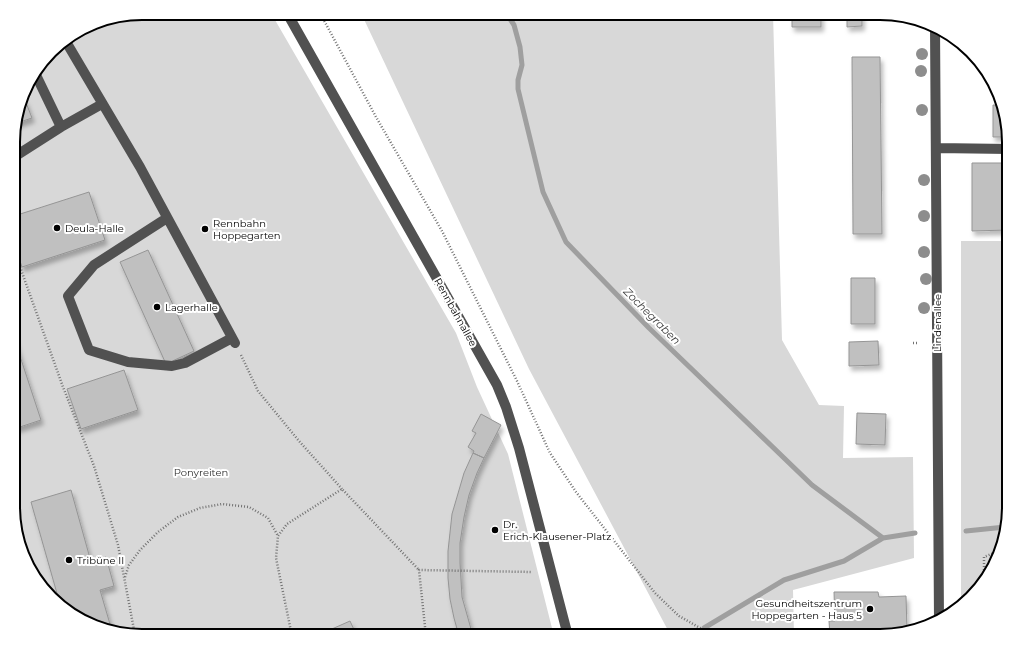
<svg xmlns="http://www.w3.org/2000/svg" width="1022" height="649" font-family="Montserrat,sans-serif">
<defs>
<filter id="shadow"><feDropShadow dx="2.5" dy="4.5" stdDeviation="2" flood-color="#0004"/></filter>
</defs>
<rect width="100%" height="100%" fill="#fff"/>
<!-- green -->
<path fill="#d8d8d8" d="M142,13h129l185,320 21,54 31,67 46,182h-412l-41,-7 -31,-15 -40,-42 -16,-48v-399l12,-40 31,-40 36,-22z
M361,13h412l9,327 37,65 25,1 -1,52 70,-1 1,101 -121,32 1,46h-123l-142,-267z
M961,241h48v274l-22,64 -26,24z"/>
<g fill="none" stroke-linecap="round" stroke-linejoin="round">
<!-- stream -->
<path stroke="#9f9f9f" stroke-width="5" d="M506,13l8,12 6,22 2,18 -4,15v9l25,103 23,50 83,86 163,157 71,53 32,-5
M966,531l39,-4
M704,628l80,-48 60,-19 39,-23"/>
</g>
<!-- building -->
<path fill="#c0c0c0" stroke="#959595" filter="url(#shadow)" d="M792,13h29v14h-29z
M847,13h15v13l-15,1z
M852,57h28l2,177h-29z
M25,100l7,18 -18,6 7,-23z
M993,105h7l9,29v3h-16z
M972,163h33v40h4v27l-37,1z
M89,192l16,48 -83,27 -8,-24v-27z
M148,250l46,101 -28,13 -46,-102z
M851,278h24v46h-24z
M14,338l27,82 -27,9z
M878,341l1,24 -30,1v-24z
M124,370l14,40 -57,19 -14,-40z
M857,413l29,1 -1,31 -29,-1z
M481,414l20,11 -17,33 -11,-5 1,-2 -6,-4 8,-14 -4,-2z
M473,453l11,5 -7,15 -8,22 -5,22 -4,26v20l2,34 11,39h-14l-5,-18 -4,-19 -2,-21v-27l4,-37 12,-41z
M71,490l20,72 15,-5 8,29 -14,4 12,41 -11,-2 -31,-15 -10,-10 -29,-102z
M834,592h44l1,5 27,-1 1,34 -19,6h-58l-1,-15h6z
M350,621l7,15h-41z"/>
<g fill="none" stroke-linecap="round" stroke-linejoin="round">
<!-- path -->
<path stroke="#737373" stroke-width="2.5" stroke-dasharray="1 2" stroke-linecap="butt" d="M320,13l56,104 66,114 75,150 33,72 26,39 57,73 22,28 24,23 21,12 10,4 3,4
M14,250l49,137 31,79 24,79 17,90
M913,343h4
M241,355l17,36 41,50 43,48
M14,508l15,61
M125,577l4,-12 11,-15 18,-18 20,-15 22,-9 22,-4 27,3 19,11 10,18
M984,582v-25l12,-5
M292,636l-16,-78 2,-22 9,-12 55,-35 77,81
M426,636l-7,-66 113,2"/>
<!-- minor -->
<path stroke="#515151" stroke-width="10" d="M287,13l210,372 9,22 13,41 49,188
M935,26l4,594
M65,40l75,127 95,176
M35,73l26,54
M936,148l73,1
M14,157l47,-30 41,-23
M167,218l-73,47 -26,31 21,54 39,12 44,4 13,-3 47,-25"/>
</g>
<!-- trees -->
<g fill="#8d8d8d">
<circle cx="922" cy="54" r="6"/>
<circle cx="921" cy="71" r="6"/>
<circle cx="922" cy="110" r="6"/>
<circle cx="924" cy="180" r="6"/>
<circle cx="924" cy="216" r="6"/>
<circle cx="924" cy="252" r="6"/>
<circle cx="926" cy="279" r="6"/>
<circle cx="924" cy="308" r="6"/>
</g>
<!-- markers -->
<g fill="#000" stroke="#fff" stroke-width="1.5">
<circle cx="57" cy="228" r="4"/>
<circle cx="205" cy="229" r="4"/>
<circle cx="157" cy="307" r="4"/>
<circle cx="495" cy="530" r="4"/>
<circle cx="69" cy="560" r="4"/>
<circle cx="870" cy="609" r="4"/>
</g>
<g text-anchor="middle" stroke-width="4" stroke-linejoin="round" paint-order="stroke">
<!-- poi labels -->
<g font-size="10" fill="#000" stroke="#fff" text-anchor="start">
<text x="213" y="227">Rennbahn<tspan x="213" dy="12">Hoppegarten</tspan></text>
<text x="65" y="232">Deula-Halle</text>
<text x="165" y="311">Lagerhalle</text>
<text x="503" y="528">Dr.<tspan x="503" dy="12">Erich-Klausener-Platz</tspan></text>
<text x="77" y="564">Tribüne II</text>
<text x="862" y="607" text-anchor="end">Gesundheitszentrum<tspan x="862" dy="12">Hoppegarten - Haus 5</tspan></text>
</g>
<!-- street labels -->
<g font-size="10" fill="#000" stroke="#fff">
<text transform="translate(456 312) rotate(61)" y="4">Rennbahnallee</text>
<text transform="translate(937 323) rotate(-90)" y="4">Lindenallee</text>
</g>
<!-- park labels -->
<g font-size="10" fill="#2f2f2f" stroke="#fff">
<text x="201" y="476">Ponyreiten</text>
</g>
<!-- water labels -->
<g font-size="11" font-style="italic" fill="#404040" stroke="#fff">
<text transform="translate(652 316) rotate(45)" y="4">Zochegraben</text>
</g>
</g>
<!-- crop -->
<path d="M0 0H1022V649H0ZM142 20H880A122 122 0 0 1 1002 142V507A122 122 0 0 1 880 629H142A122 122 0 0 1 20 507V142A122 122 0 0 1 142 20Z" fill="#fff" fill-rule="evenodd"/>
<path fill="none" stroke="#000" stroke-width="2" d="M142 20H880A122 122 0 0 1 1002 142V507A122 122 0 0 1 880 629H142A122 122 0 0 1 20 507V142A122 122 0 0 1 142 20Z"/>
</svg>
